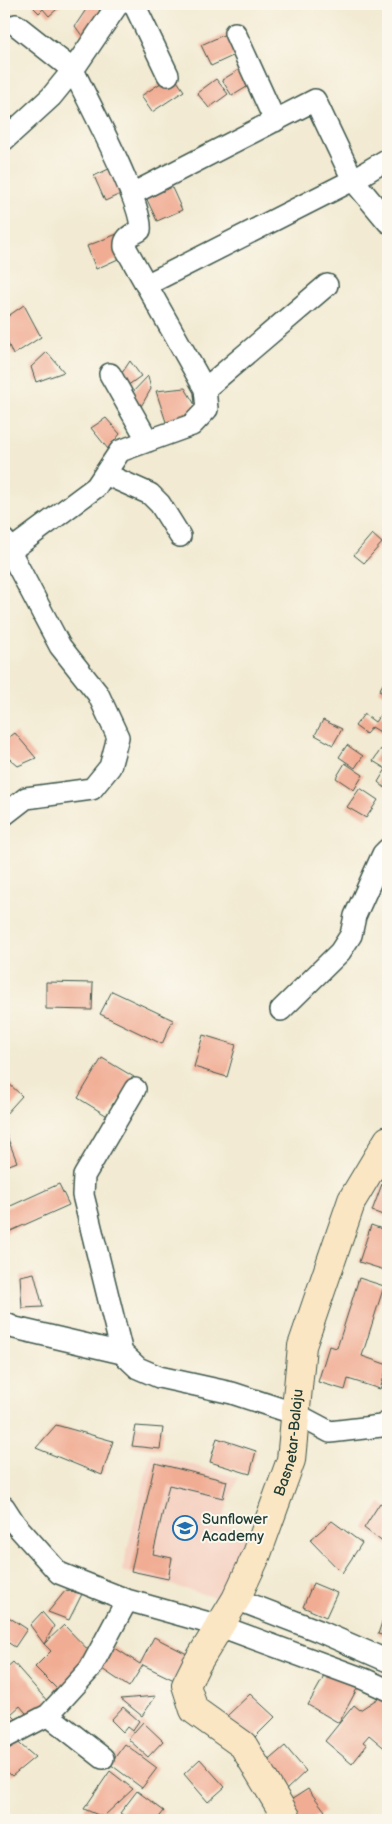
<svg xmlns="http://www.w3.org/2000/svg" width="392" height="1824" font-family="'Balsamiq Sans',sans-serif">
<rect width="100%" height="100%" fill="#fbf7ec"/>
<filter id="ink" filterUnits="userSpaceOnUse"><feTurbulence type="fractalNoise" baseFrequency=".02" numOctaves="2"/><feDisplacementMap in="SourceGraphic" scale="10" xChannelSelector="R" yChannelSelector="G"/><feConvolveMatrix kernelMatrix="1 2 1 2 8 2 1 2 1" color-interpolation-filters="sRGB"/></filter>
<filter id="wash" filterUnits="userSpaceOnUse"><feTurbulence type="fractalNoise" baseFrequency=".0096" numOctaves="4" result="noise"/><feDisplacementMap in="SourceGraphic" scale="20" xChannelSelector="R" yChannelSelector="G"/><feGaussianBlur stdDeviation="1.12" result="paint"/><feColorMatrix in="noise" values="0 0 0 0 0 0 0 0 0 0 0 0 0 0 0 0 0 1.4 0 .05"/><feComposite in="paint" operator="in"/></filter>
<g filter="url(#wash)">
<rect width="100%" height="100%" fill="#f2ead2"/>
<!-- built -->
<path fill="#f5d2c2" d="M151,1453l87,25 -18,47 35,6 -28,70 -105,-30z"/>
<g id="blocks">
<!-- building -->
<path fill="#f1ad94" d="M37,4h26l-14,12 -6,-7 -4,4 -6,-6z
M89,5l14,6 -18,29 -10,-14z
M228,33l9,21 -26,12 -10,-21z
M245,66l10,16 -23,14 -10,-16z
M173,75l11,16 -32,21 -11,-16z
M216,79l12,15 -19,14 -12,-15z
M115,166l12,25 -22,10 -11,-25z
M168,179l14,31 -25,11 -14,-30z
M117,234l10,21 -31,14 -9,-23z
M24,305l17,32 -28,18 -9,-21v-15z
M47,352l17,20 -28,10 -5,-15z
M130,361l11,15 -14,10 -7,-10z
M148,376l3,13 -12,21 -10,-14z
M185,388l16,27 -35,7 -10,-31z
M106,418l14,16 -12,15 -17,-21z
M372,534l10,9 -18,20 -10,-8z
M388,675v21l-9,-5z
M364,714l11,8 5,-7 8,5 -1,16 -15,-9 -6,7 -11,-8z
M323,720l19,9 -9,16 -18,-10z
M15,733l21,25 -18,8 -14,-12v-13z
M347,745l16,11 -8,12 -16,-11z
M381,749l7,5v32l-2,3 -8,-7 8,-13 -13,-8z
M345,763l18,12 -9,15 -18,-12z
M360,788l18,12 -12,18 -19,-11z
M46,982l47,1 -1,27 -46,-1z
M112,991l61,29 -11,24 -62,-30z
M203,1035l33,10 -9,32 -33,-10z
M102,1058l32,19 -25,40 -31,-19z
M4,1079l18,17 -18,20z
M6,1134l11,28 -13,5v-32z
M59,1184l10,21 -65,29v-25z
M382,1184l6,3v30l-16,-6z
M371,1225l17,6v40l-29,-9z
M34,1273l9,34 -21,1 -2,-32z
M359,1278l25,8 -22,70 26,9 -8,24 -32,-10 -3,11 -27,-8 11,-36 8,2z
M56,1425l57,16 -11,34 -66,-27z
M136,1426l27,2 -3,21 -28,-3z
M217,1438l39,13 -6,23 -40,-12z
M155,1463l72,18 -4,17 -54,-13 -16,69 19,4 -4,21 -37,-8z
M380,1503l8,5v38l-24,-18z
M332,1521l30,22 -20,30 -32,-33z
M313,1583l24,10 -11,24 -23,-10z
M66,1590l16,4 -13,26 -21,-8z
M388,1604v33l-10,-3z
M42,1612l12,14 -10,18 20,-19 29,30 -32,38 -26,-26 16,-16 -7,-7 -14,-19z
M4,1614l23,15 -12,18 -11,-7z
M154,1637l33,17 -13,26 -31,-15 -14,22 -30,-20 13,-21 28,18z
M13,1662l36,41 -18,16 -11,-13 -9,8 5,5 -12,10v-59z
M327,1671l32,14 -20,38 -31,-18z
M250,1694l25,23 -25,25 -23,-26z
M383,1695l5,1v55l-19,-16 -6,7 4,3 -15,19 -27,-23 29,-36 6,5z
M156,1696l-14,20 -21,-17z
M123,1707l16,14 -7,10 -5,-4 -4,5 -12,-12z
M143,1722l20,19 -15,16 -20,-18z
M15,1740l20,17 -23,19 -8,-7v-21z
M125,1744l32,24 -15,20 -32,-24z
M285,1746l21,25 -20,19 -22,-26z
M200,1759l25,28 -17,15 -24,-28z
M110,1771l23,18 -30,28 -19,-8z
M308,1789l17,22 -14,9h-13l-12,-17z
M137,1791l27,20 -7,9h-27l-10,-7z"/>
</g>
</g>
<g filter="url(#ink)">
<use href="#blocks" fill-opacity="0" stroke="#3f574c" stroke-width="1"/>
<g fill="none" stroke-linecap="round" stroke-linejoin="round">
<defs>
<path id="street" d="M134,4l34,71
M235,33l40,88
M4,140l47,-43 22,-27 -57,-45
M132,194l183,-94 38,80 35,42
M146,285l207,-105 35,-21
M110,374l38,67
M205,389l122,-104
M105,474l45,20 10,10 20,32
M4,540l56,106 38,48 20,43 -8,30 -18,22 -66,9 -22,17
M10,551l86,-64 24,-36 72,-26 15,-16 -2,-20 -80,-142c-1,-10 7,-12 15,-17 5,-22 -54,-133 -67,-160l45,-66
M281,1010l59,-58 11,-17 4,-19 28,-62 5,-5
M135,1089l-51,87 -1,19 39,158 16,15 21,9 73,16 64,21 34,18 51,-6 7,-4
M4,1323l11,5 107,25
M4,1507l11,17 44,49 68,27 93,26 144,53 24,11
M236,1599l83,32 69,30
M48,1715l55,43
M4,1738l44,-23 42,-46 37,-69"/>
<g id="secondary">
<path id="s1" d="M288,1820l-45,-75 -49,-35 -8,-25 10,-20 40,-66 21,-45 34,-94 11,-114 50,-146 36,-60"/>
</g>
</defs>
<!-- street casing -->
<use href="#street" stroke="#3f574c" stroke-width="24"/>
<!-- secondary casing -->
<use href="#secondary" stroke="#3f574c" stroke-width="30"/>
<!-- street -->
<use href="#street" stroke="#fff" stroke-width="21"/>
<!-- secondary -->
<use href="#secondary" stroke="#fbe6c4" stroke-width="28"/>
</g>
</g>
<!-- icons -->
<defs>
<symbol id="school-ring" viewBox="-11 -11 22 22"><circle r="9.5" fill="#fbf7ec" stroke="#1f6fb2" stroke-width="1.5"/><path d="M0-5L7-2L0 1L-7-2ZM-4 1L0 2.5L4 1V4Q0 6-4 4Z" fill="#1f6fb2"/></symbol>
</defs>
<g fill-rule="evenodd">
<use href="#school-ring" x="171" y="1514" width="28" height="28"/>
</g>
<g text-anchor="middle" stroke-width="4" stroke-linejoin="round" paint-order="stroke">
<!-- street labels -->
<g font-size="15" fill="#1f3d34" stroke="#fbf7ec">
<text dy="5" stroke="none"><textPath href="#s1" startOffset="440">Basnetar-Balaju</textPath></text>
</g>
<!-- poi labels -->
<g font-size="15" fill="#1f3d34" stroke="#fbf7ec" text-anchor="start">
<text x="202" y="1524">Sunflower<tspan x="202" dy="17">Academy</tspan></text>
</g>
</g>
<!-- margin -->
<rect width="392" height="1824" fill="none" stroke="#fbf7ec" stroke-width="20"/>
</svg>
